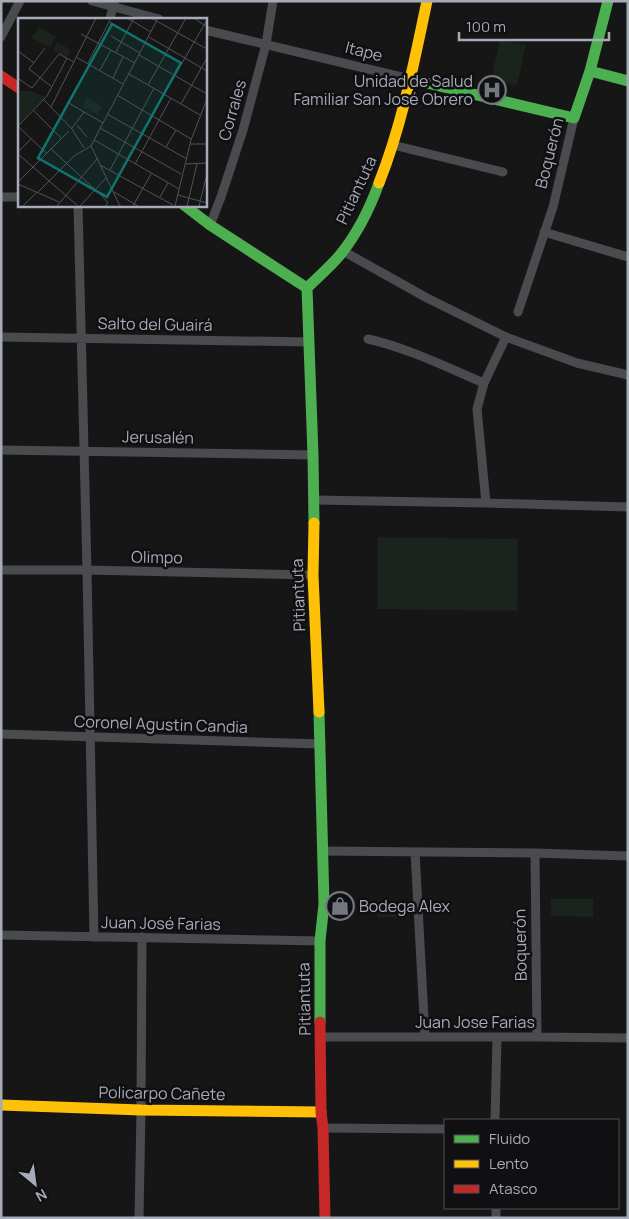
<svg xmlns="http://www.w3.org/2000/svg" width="629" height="1219" font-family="Manrope,sans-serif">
<rect width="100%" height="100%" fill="#161616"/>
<!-- green -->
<path fill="#1b231d" d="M500,40l26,5 -9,40 -26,-5z
M378,537l140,2 -1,72 -140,-2z
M551,899h42v18l-42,-1z
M378,903l28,1v14l-29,-1z"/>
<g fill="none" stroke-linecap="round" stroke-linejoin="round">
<!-- street -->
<path stroke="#494b4f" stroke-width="9" d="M92,1l67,18
M110,19l4,-17
M205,30l205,49
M1,37l19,-36
M393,145l110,27
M1,197h18
M78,205l9,365 7,367
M210,225l11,-28 22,-67 23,-86 7,-43
M544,232l84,25
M343,251l84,47 79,39 71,26 51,12
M518,312l35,-105 21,-89
M1,337l308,5
M368,339c40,9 78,28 116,44
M1,450l312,5
M314,500l172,3 142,4
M486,503l-9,-94 7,-26 22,-46
M1,570h86l226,5
M1,734l320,10
M323,851l212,2 93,3
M415,852l10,184
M535,853l2,184
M1,935l319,6
M321,1037h216l91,1
M495,1120l2,-83
M323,1128l122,1
M496,1208v10
M139,1218l2,-108 1,-173"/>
<!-- fast -->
<path stroke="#4caf50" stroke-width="11" d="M590,71l38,10
M410,79l164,39 16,-47 18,-70
M184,205l26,20 97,63
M314,523l-1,-68 -6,-167c11,-11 23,-21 33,-33 17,-21 30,-47 39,-72
M319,712l5,192 -4,37v81"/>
<!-- slow -->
<path stroke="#ffc107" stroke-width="11" d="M379,183c23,-58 35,-120 48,-182
M314,523l-1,52 6,137
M1,1105l140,5 180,2"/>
<!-- jam -->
<path stroke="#c62828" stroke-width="11" d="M1,76l18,12
M320,1022l1,90 2,16 2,90"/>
</g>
<!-- icons -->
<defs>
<symbol id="hospital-ring" viewBox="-11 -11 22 22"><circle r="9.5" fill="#101012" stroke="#74777f" stroke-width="1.5"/><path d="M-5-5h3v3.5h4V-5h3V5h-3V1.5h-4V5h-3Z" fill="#74777f"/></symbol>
<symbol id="shop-ring" viewBox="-11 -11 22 22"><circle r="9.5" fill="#101012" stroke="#74777f" stroke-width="1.5"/><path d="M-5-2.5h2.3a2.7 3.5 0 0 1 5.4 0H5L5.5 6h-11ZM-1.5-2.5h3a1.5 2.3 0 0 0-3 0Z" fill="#74777f"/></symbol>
</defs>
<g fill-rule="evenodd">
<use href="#hospital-ring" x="476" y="74" width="32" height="32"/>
<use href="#shop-ring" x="324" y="890" width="32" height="32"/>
</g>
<g text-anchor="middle" stroke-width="5" stroke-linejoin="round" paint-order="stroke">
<!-- street labels -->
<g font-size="16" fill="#a6abb8" stroke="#101012">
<text transform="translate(364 51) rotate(14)" y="6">Itape</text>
<text transform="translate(232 110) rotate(-74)" y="6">Corrales</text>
<text transform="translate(549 153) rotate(-76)" y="6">Boquerón</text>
<text transform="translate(356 190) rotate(-65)" y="6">Pitiantuta</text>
<text transform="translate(155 324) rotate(1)" y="6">Salto del Guairá</text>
<text transform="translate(158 437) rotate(1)" y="6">Jerusalén</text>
<text transform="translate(157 557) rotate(1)" y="6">Olimpo</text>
<text transform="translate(298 595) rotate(-92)" y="6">Pitiantuta</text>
<text transform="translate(161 724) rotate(2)" y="6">Coronel Agustin Candia</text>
<text transform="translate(161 923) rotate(1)" y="6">Juan José Farias</text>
<text transform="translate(520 945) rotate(-91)" y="6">Boquerón</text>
<text transform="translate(304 999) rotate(-91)" y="6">Pitiantuta</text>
<text x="475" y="1028">Juan Jose Farias</text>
<text transform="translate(162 1093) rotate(1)" y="6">Policarpo Cañete</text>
</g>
<!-- poi labels -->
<g font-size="16" fill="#a6abb8" stroke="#101012" text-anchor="end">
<text x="473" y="87">Unidad de Salud<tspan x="473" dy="18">Familiar San José Obrero</tspan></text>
<text x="359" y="912" text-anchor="start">Bodega Alex</text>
</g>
</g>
<!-- overview -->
<g transform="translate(18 18)">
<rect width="189" height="189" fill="#161616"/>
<path d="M21,9l17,10 -6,11 -18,-10zM39,24l14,8 -4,8 -14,-8zM0,73h13l14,6 -27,28zM69,80l15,9 -4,8 -15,-9z" fill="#1b231d"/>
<path fill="none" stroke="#505257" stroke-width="1" d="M109,0l24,14M133,0l56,31M176,0l13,9M91,4l36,20M63,16l54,29M93,18l29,17M131,19l58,34M0,33l16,12M98,34l18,-34M121,37l68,39M58,39l47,27M70,45l23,-45M11,51l23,18M11,51l16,-21M82,52l11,-20M111,56l71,41M95,60l10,-21M1,61l13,9 27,-34 15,8M130,67l38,-67M146,76l43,-74M99,77l74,44M26,82l28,29 12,19M49,84l36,21M163,86l26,-46M33,89l45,-89M16,93l27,27M89,96l80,45M59,107l10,12M54,110l12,-16M82,110l81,46M76,122l85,49M172,126h17M73,128l29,60M148,129l10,-17M33,131l52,48 5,6 -3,3M0,134l13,-13M28,135l-28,-27 29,-30 20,-38M0,136l60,52M117,146l36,-66M168,146l21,-1M82,147l73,40M92,152l44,-82M0,164l51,-51M0,166l41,18M20,174l36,-36 17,-10 67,-128M96,174l24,14M160,177l29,8M142,179l8,-14M5,188l14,-14M39,188l40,-47M62,188l26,-28M115,188l18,-32M157,188l16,-66 16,-41M169,188l10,-42M181,188l8,-32"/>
<path fill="#0f766e" fill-opacity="0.15" stroke="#0f766e" stroke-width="2.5" d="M94,6l69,39 -74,134 -69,-39z"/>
<rect width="189" height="189" fill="none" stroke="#a6abb8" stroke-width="2.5"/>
</g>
<!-- border -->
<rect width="629" height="1219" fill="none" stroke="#a6abb8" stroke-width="5"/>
<!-- legend -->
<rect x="444" y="1119" width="175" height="90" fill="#101012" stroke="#4c4e54"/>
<rect x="454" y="1135" width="25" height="8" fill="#4caf50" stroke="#4c4e54"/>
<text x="489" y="1144" font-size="15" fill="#a6abb8">Fluido</text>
<rect x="454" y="1160" width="25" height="8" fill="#ffc107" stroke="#4c4e54"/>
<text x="489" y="1169" font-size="15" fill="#a6abb8">Lento</text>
<rect x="454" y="1185" width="25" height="8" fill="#c62828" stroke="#4c4e54"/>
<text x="489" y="1194" font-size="15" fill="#a6abb8">Atasco</text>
<!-- north arrow -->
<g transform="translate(35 1184) rotate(151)" stroke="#101012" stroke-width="4" paint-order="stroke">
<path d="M0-4L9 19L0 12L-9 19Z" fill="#a6abb8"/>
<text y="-8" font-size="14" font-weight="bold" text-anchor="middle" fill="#a6abb8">N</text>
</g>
<!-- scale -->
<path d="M459 32v8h150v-8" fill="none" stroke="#a6abb8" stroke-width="2.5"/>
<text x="466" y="32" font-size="15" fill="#a6abb8" stroke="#101012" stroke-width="4" paint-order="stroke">100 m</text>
</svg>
